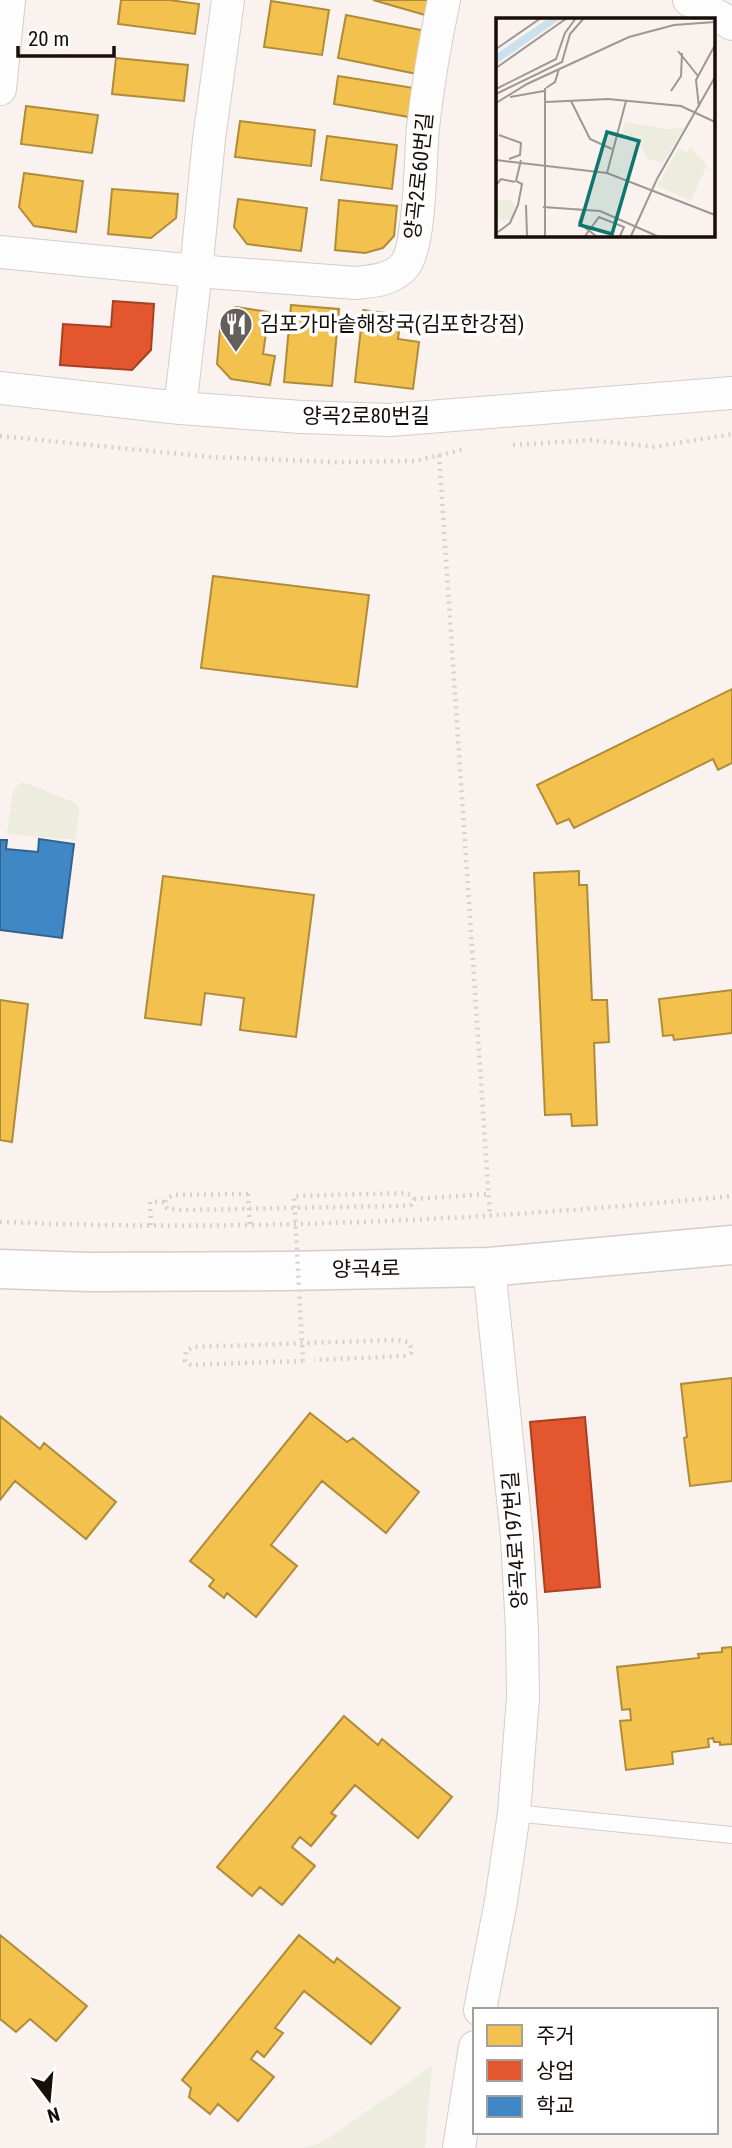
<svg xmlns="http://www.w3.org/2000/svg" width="732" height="2148" font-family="'Roboto Condensed','Noto Sans KR',sans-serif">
<rect width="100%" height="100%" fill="#f9f2ef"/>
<!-- green -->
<path fill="#ededdf" d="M26,783l49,20 4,5 -3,32 -69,-6 6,-44 6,-6z
M432,2066l-7,82h-123l21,-6z"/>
<!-- homes -->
<path fill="#f2c14e" stroke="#b08b39" stroke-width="2" d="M121,0h48l30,4 -4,30 -77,-10z
M373,0h56l-4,15z
M271,1l58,9 -7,45 -58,-8z
M346,15l80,16 -9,43 -79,-16z
M116,58l72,7 -4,36 -72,-7z
M338,76l76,12 -5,29 -75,-13z
M26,106l72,9 -6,38 -71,-9z
M240,121l75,9 -4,36 -76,-9z
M327,136l70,9 -5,44 -71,-9z
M24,173l59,8 -7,51 -42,-6 -15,-19z
M112,189l66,5 -2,24 -25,20 -43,-4z
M238,199l69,9 -6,43 -54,-7 -13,-17z
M339,200l58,6 -3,30 -11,12 -18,5 -30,-3z
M291,305l48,4 -7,77 -48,-4z
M236,307l33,5 -6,42 12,2 -5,29 -39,-6 -14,-15 4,-46z
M363,310l38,5 -3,24 21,3 -6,47 -58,-7z
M213,576l156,19 -12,92 -156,-19z
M732,689v74l-14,7 -5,-11 -139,69 -5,-9 -12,5 -20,-39z
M579,871v14h8l5,115h15l2,42 -15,1 3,82 -25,1 -1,-12 -26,1 -11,-242z
M163,876l151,19 -18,142 -56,-7 4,-32 -39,-5 -4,32 -56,-7z
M732,990v43l-58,7 -1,-5 -10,1 -4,-37z
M0,1000l28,4 -16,138 -12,-2z
M732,1378v103l-42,5 -6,-48 3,-1 -6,-53z
M310,1413l37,29 6,-4 66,54 -33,41 -64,-52 -51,64 26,21 -41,51 -29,-24 -3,5 -15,-12 5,-6 -24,-19z
M0,1416l40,33 4,-6 72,59 -30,37 -71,-58 -15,19z
M732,1647v97l-12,1v-3h-6l-1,-4 -5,1 1,8 -37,5 1,12 -47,6 -6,-49 11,-1 -1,-11 -8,1 -5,-43 82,-9 -1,-4 24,-2v-4z
M344,1716l34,29 4,-6 70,58 -34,41 -63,-53 -24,28 5,3 -25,30 -11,-9 -8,10 23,19 -33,39 -22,-18 -8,9 -35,-29z
M0,1935l87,71 -31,35 -26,-22 -14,13 -16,-13z
M299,1935l35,28 3,-5 63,50 -29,36 -67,-53 -29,37 8,5 -19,24 -7,-6 -6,8 23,18 -36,44 -20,-17 -8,10 -21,-17 2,-9 -9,-8z"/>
<!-- shops -->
<path fill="#e4572e" stroke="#a64123" stroke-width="2" d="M113,301l41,3 -3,46 -19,20 -72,-5 3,-41 48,3z
M585,1417l15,170 -55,5 -15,-170z"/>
<!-- schools -->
<path fill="#3f88c5" stroke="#33638d" stroke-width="2" d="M39,839l35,5 -12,94 -62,-8v-90h7l-1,9 32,3z"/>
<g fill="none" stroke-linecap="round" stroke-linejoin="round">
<defs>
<path id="lane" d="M514,1813l218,22"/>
<path id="street" d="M689,0l43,24
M0,89l9,-89
M0,252l196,19 160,12c18,-2 37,-3 49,-18 16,-21 15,-108 18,-138 5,-43 12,-85 21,-127
M0,388l180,20 121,9 89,3 342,-27
M180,408l16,-137 13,-132 19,-139
M480,2010l21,-109 13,-88 9,-115 -1,-68 -5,-92 -28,-271
M459,2148l16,-101"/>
<path id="secondary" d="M0,1269l88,3 197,-1 204,-4 243,-22"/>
</defs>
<!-- lane casing -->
<use href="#lane" stroke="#d6cdc9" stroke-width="18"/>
<!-- street casing -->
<use href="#street" stroke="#d6cdc9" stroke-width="34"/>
<!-- secondary casing -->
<use href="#secondary" stroke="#d6cdc9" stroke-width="41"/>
<!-- path -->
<path stroke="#d4d1cf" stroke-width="4.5" stroke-dasharray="2 5" stroke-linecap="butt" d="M0,436l211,21 121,5 83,-1 50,-12
M513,445l78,-5 63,7 78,-13
M439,455l51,761
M248,1194l2,31
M414,1199l74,-5
M0,1222c245,10 488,-2 732,-26
M151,1225l-1,-23h15
M303,1361l-112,4 -6,-4 1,-10 7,-4 204,-7 11,2 4,7 -1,4 -7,3 -90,4"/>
<!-- lane -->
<use href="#lane" stroke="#fefdfd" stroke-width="16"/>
<!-- street -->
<use href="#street" stroke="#fefdfd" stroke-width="32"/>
<!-- secondary -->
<use href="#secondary" stroke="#fefdfd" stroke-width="38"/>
<!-- path-bridge -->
<path stroke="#d4d1cf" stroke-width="4.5" stroke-dasharray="2 5" stroke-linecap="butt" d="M248,1194l-74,1 -8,4 -1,6 2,3 14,2 218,-4 12,-1 3,-6 -2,-4 -8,-2 -110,3 9,165"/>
</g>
<!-- icons -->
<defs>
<symbol id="restaurant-pin" viewBox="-11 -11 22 30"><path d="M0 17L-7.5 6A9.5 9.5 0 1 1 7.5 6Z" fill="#665e5a" stroke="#fff"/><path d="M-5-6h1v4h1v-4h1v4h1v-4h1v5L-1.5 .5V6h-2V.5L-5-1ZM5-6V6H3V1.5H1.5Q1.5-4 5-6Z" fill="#fff"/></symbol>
</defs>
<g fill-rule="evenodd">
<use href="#restaurant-pin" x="217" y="305" width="38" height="52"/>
</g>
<g text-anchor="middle" stroke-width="7" stroke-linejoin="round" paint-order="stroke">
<!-- street labels -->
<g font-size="21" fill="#170e09" stroke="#fff">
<text transform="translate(419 176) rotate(-84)" y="7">양곡2로60번길</text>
<text x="366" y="423">양곡2로80번길</text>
<text transform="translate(366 1269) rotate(-1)" y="7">양곡4로</text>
<text transform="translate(515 1540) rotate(-94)" y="7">양곡4로197번길</text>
</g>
<!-- poi labels -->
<g font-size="21" fill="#170e09" stroke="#fff" text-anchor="start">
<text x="260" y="331">김포가마솥해장국(김포한강점)</text>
</g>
</g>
<!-- overview -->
<g transform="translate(496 18)">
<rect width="219" height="219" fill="#f9f2ef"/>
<path d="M129,104l43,7 16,-1 -21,35 -16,-4 -10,-21 -18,1zM194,129l17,18 -16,36 -34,-15 22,-38 8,5zM-2 192a11 11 0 1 1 22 0a11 11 0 1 1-22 0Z" fill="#ededdf"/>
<path d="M53,0h13l-66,46v-10z" fill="#cce1ee"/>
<path fill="none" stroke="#9f9793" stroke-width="2" d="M0,31l45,-31M182,33l20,25M0,50l71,-50M50,70l9,-6 4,-13M0,71l60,-30 9,-26 11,-15M175,73l10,-15 1,-23M0,76l66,-32 8,-28 14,-16M14,79l34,-6M75,83l19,38 22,10M50,84l62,-3 73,7 34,16M0,85l31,-19 102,-47 45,-12 41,-3M203,89l-3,-27 19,-35M3,117l22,8 -1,12 -11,4M0,142l111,13 108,42M111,155l19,-72M0,167l5,-6 14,3M30,187l1,31M47,189l57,4 57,25M87,193l-4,12 17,13M2,214l12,-9 8,-18 4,-21 -6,-3 5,-21M49,218v-148M89,218l14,-19 25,10 -4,9M135,218l26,-57 58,-102"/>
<path fill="#0f766e" fill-opacity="0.15" stroke="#0f766e" stroke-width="3.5" d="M111,114l32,9 -27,93 -32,-9z"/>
<rect width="219" height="219" fill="none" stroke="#170e09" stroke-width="3.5"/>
</g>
<!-- legend -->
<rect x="473" y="2008" width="245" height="126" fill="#ffffff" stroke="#a29f9d" stroke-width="2"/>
<rect x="487" y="2025" width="35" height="21" fill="#f2c14e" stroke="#a29f9d" stroke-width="2"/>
<text x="536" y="2043" font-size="21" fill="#170e09">주거</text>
<rect x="487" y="2060" width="35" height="21" fill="#e4572e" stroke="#a29f9d" stroke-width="2"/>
<text x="536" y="2078" font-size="21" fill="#170e09">상업</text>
<rect x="487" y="2096" width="35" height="21" fill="#3f88c5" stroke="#a29f9d" stroke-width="2"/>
<text x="536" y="2113" font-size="21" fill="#170e09">학교</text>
<!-- north arrow -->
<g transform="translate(49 2099) rotate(164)" stroke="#ffffff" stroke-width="5" paint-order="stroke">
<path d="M0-5L12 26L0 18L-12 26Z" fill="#170e09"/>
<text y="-10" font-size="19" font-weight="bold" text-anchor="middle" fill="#170e09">N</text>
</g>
<!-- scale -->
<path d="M18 46v10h96v-10" fill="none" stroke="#170e09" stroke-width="3.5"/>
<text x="28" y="46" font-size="21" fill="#170e09" stroke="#ffffff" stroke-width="5" paint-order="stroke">20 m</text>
</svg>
